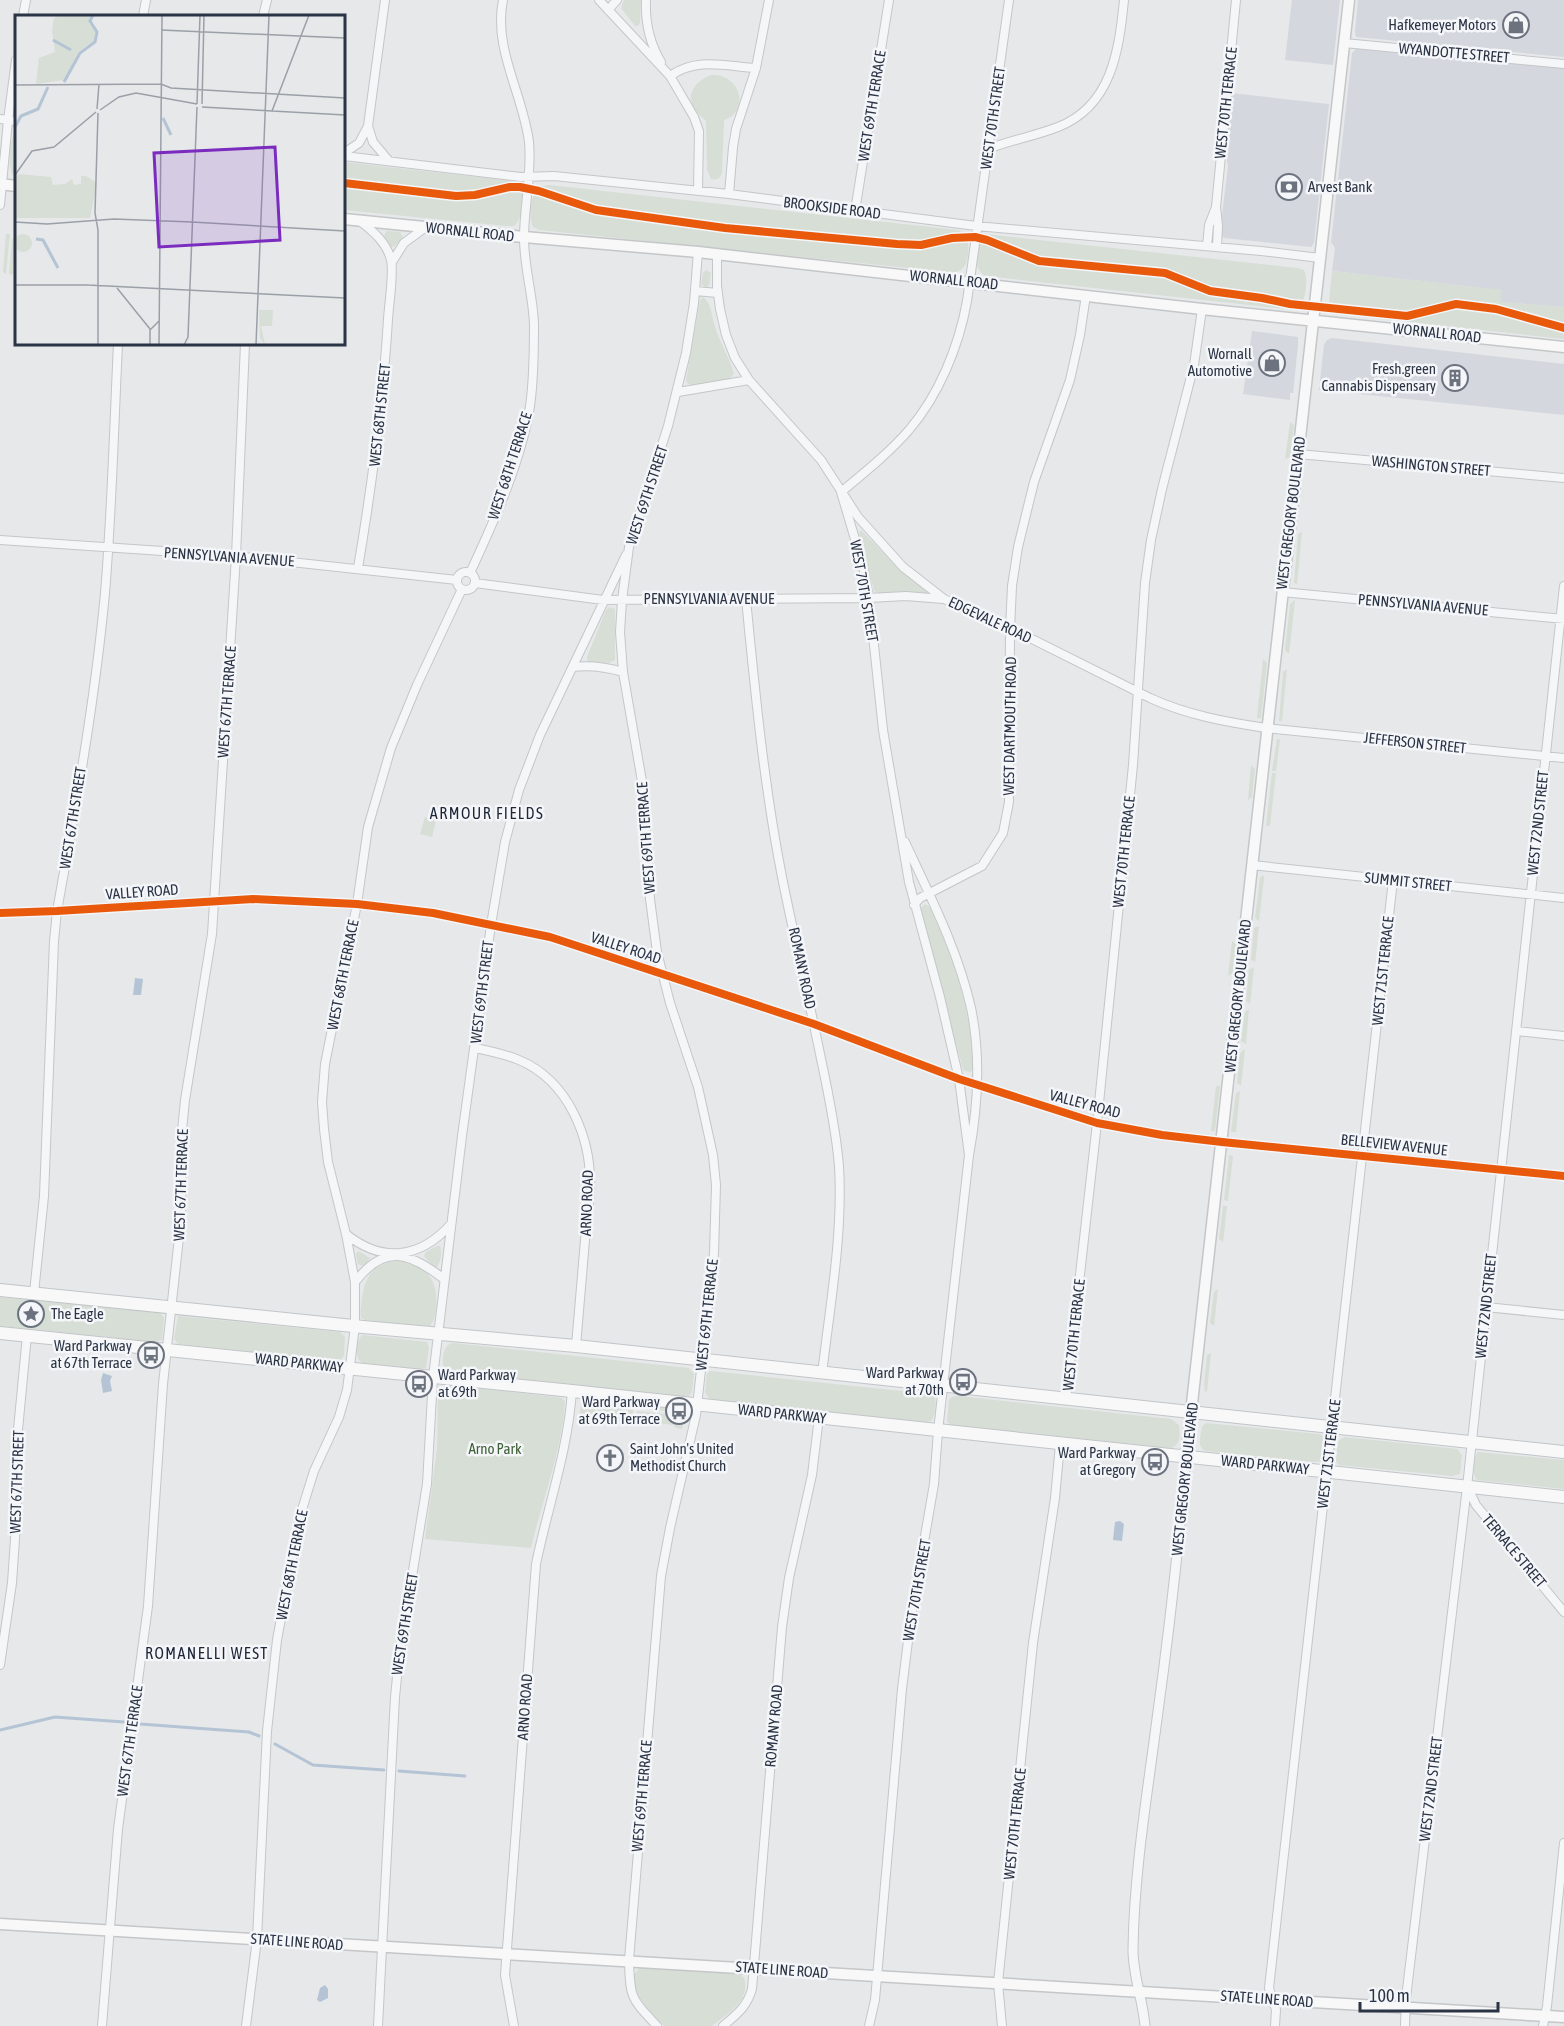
<svg xmlns="http://www.w3.org/2000/svg" width="1564" height="2026" font-family="'Asap Condensed',sans-serif">
<rect width="100%" height="100%" fill="#e6e8ea"/>
<!-- built -->
<path fill="#d4d7dd" d="M1292,0h48l-7,65 -48,-5z
M1358,0h206v57l-208,-20 -1,-5z
M1356,49l208,19v239l-64,-5 1,-12 -169,-19 3,-23 -4,-6 21,-189z
M1231,93l98,11 -15,139 -3,4 -87,-9 -3,-2 -1,-5 8,-64 -3,-21z
M1252,331l46,6v8l-5,48h-3v7l-47,-6z
M1332,338l232,26v51l-245,-25 5,-45 3,-5z"/>
<!-- green -->
<path fill="#d6ded6" d="M624,0h17l-1,23 -2,3h-3l-14,-18z
M711,75c29,-2 40,36 13,45l-2,53c-2,6 -5,7 -11,6l-4,-9 -1,-49c-4,-4 -8,-7 -11,-11 -11,-16 2,-30 16,-35z
M16,130v49c-10,-9 -7,-39 0,-49z
M344,162l169,19c15,8 12,35 1,45h-8l-162,-16z
M549,185l409,45c4,2 6,2 8,6 4,6 3,28 -4,33 -4,4 -9,3 -14,3l-409,-42 -6,-3c-5,-12 -3,-33 8,-41z
M386,231l14,1 3,5 -8,9 -4,1 -7,-11z
M6,234h4l-4,40 -3,-2z
M985,234l312,34 7,2c5,11 1,30 -5,39l-3,1 -311,-34c-13,-8 -10,-32 0,-42z
M16,236v39l-7,-1 3,-35 3,-1z
M706,270l5,3 -2,12 -3,3 -5,-4 2,-11z
M1332,271l170,19 -1,12 63,5v32l-230,-25 -5,-11z
M703,297c7,5 8,14 10,22 4,20 16,36 21,55l-6,6 -37,5 -4,-2 -1,-3 14,-80z
M1290,422l4,3 -4,32 -5,2z
M861,530l32,33 19,17 14,10 1,3h-48l-5,-2 -15,-58z
M1302,532l-5,52 -3,-1 4,-49z
M1295,600l-6,54 -4,-4 5,-46z
M610,607l5,2v51l-6,3 -20,-1 -2,-2v-3l19,-47z
M1263,659l4,4 -6,55h-4z
M1287,669l-5,52h-3l4,-49z
M1277,739l3,1 -4,31h-4z
M1251,765l4,4 -3,28 -4,3z
M1272,773h4l-6,53h-4z
M425,817l11,3 -4,17 -12,-3z
M1263,875l1,3 -5,43 -4,-3 5,-40z
M925,904l5,3c21,46 38,92 42,143 0,7 2,16 -1,22l-6,-1 -2,-2 -42,-152 -1,-8z
M1259,926l-4,36 -4,-2 3,-32z
M1232,941l4,3 -3,29 -5,3z
M1254,967l-4,37 -4,-3 3,-31z
M1249,1009l-3,35 -5,-3 4,-29z
M1245,1049l-4,37 -4,-3 3,-30z
M1216,1086h4l-5,45h-4z
M1240,1091l-4,41h-5l5,-39z
M1229,1155l4,1 -5,45 -4,-1z
M1223,1206h4l-4,36 -4,-3z
M437,1246h3c2,6 1,16 -3,21h-3l-10,-11 2,-4z
M358,1251l12,7 -3,5 -5,3 -4,-2 -2,-10z
M397,1261c29,5 41,16 39,46 -1,8 -1,13 -6,19l-63,-5 -6,-3c-1,-6 0,-12 1,-19 3,-23 11,-35 35,-38z
M1218,1289l-4,37 -4,-3 4,-31z
M0,1297l160,16 4,5 -2,22 -7,2 -155,-16z
M178,1316l162,16 5,5 -1,19 -4,4 -5,1 -157,-17 -4,-5z
M362,1335l65,7 2,6 -3,20 -6,1 -58,-6c-8,-6 -6,-21 0,-28z
M453,1343l236,25 5,6 -2,18 -3,4 -6,1 -235,-25 -5,-4c0,-10 -1,-23 10,-25z
M1211,1353l-4,38 -2,1 -1,-9 3,-28z
M710,1371l221,23 4,3c1,7 1,18 -4,24l-5,1 -216,-22 -5,-8 2,-18z
M449,1385l107,12 6,1 3,4c-3,49 -23,98 -34,146l-106,-9 12,-91 1,-54 2,-5z
M958,1396l213,23 8,6c1,9 2,20 -8,23l-221,-23 -3,-4 2,-21 3,-3z
M582,1399l51,5v3l-51,-5z
M581,1405l52,5 -1,11 -39,-4 -4,5h-10z
M637,1405l48,4 -1,4 -47,-5z
M637,1411l47,5 -2,13 -6,-1 -2,-3 -38,-4z
M1206,1423l113,11 3,1c3,7 2,21 -3,27h-7l-106,-11c-10,-4 -5,-16 -4,-25z
M1345,1437l112,12 5,6 -2,19 -8,2 -113,-11 -3,-4 2,-20z
M1478,1452l86,8v29l-87,-9c-6,-7 -4,-22 1,-28z
M640,1967l98,6 6,5c7,23 -16,35 -32,48h-48l-26,-27 -5,-7v-16z"/>
<!-- water -->
<path fill="#b4c4d5" d="M135,978l8,1 -2,16h-8z
M103,1373l9,3 -2,5 2,10 -9,2 -2,-13z
M1120,1521l4,3 -2,17 -9,-1 2,-18z
M325,1985l3,4v9l-8,4 -3,-2 3,-12z"/>
<g fill="none" stroke-linecap="round" stroke-linejoin="round">
<!-- stream -->
<path stroke="#b4c4d5" stroke-width="3" d="M140,1724l109,8 10,4
M0,1730l55,-13 69,5
M275,1744l38,21 71,5
M399,1771l66,5"/>
<defs>
<path id="minor" d="M385,0l-17,126 5,16 16,19
M599,0l71,76
M646,0c-1,23 3,42 15,62
M608,10l9,-10
M23,16l3,-16
M143,16l3,-16
M263,16l4,-16
M1344,43l220,21
M0,119l16,2
M988,149c23,-9 47,-13 70,-22 54,-21 61,-77 66,-127
M344,153l15,-10 9,-17
M344,156l177,21 33,-1 175,18 247,32 285,25 59,7
M698,191l1,-60 -5,-14 -24,-41c26,-19 55,-10 86,-8
M729,194l4,-47 3,-18 20,-61 13,-68
M0,205l8,-85 8,-60
M1216,207l2,19 -1,21
M855,211l34,-211
M1207,246l2,-21 7,-18 20,-207
M717,254v32l3,23 6,26 9,23 14,22 72,80 37,57 45,50 41,32 54,23 152,76c37,17 76,24 116,30l298,30
M392,262l12,-19 22,-16
M695,291l23,2
M678,392l71,-12
M1298,454l266,24
M0,540l236,16 221,24
M358,568c14,-83 25,-166 30,-249 1,-15 6,-47 3,-59 -4,-17 -18,-29 -31,-39
M457 581a9 9 0 1 1 18 0a9 9 0 1 1-18 0Z
M470,573c24,-52 51,-110 60,-167 4,-27 4,-55 4,-82 -1,-29 -10,-57 -10,-86 0,-32 8,-63 5,-96 -6,-48 -36,-93 -26,-142
M475,583l128,17 266,-2 37,-2 37,3
M1282,592l282,27
M746,599c9,92 18,187 36,278 12,60 26,118 38,177 8,37 16,75 19,112 4,69 -9,139 -17,208
M573,667c17,-2 33,0 50,5
M1252,865l312,33
M914,905l6,-7 62,-32 21,-33 6,-31 1,-173 2,-43 6,-39 16,-65 36,-102 10,-45 6,-40
M0,913l57,-2 196,-12 104,5 76,9 117,24 264,87 145,55 138,44 65,12 60,7 342,34
M1516,1031l48,5
M475,1048c15,3 30,6 44,12 50,21 73,79 71,130 -1,17 -3,34 -5,50 -3,36 -6,71 -9,106
M969,1155l-10,-76 -19,-82 -31,-115 -26,-152 -14,-132 -6,-32 -22,-74c24,-20 48,-39 68,-62 30,-35 50,-84 58,-129l42,-301
M346,1234c36,29 74,25 105,-10
M355,1282c30,-39 55,-29 89,-3
M34,1293l10,-97 10,-255 3,-30c19,-105 38,-211 48,-318 7,-83 9,-167 13,-249
M1486,1307l78,8
M1066,1399l31,-276 36,-358 12,-182 6,-43 11,-51 32,-124 8,-56
M1468,1488l8,17 88,107
M0,1665l12,-82 5,-73v-70l10,-105
M102,2026l16,-197 30,-223 15,-222 18,-165 1,-89 3,-30 27,-166 24,-378 9,-212
M246,2026l11,-87 10,-208 10,-91 23,-124 14,-45 25,-54 8,-27 8,-64v-44l-9,-48 -18,-72 -4,-33 -2,-27 3,-38 32,-160 11,-77 23,-79 26,-63 45,-96
M378,2026l17,-329 4,-40 28,-173 6,-107 29,-241 29,-211 14,-83 14,-52 21,-55 86,-180
M514,2026l-9,-51 31,-411c12,-58 32,-114 36,-173
M657,2026c-26,-28 -27,-27 -28,-66l32,-384 9,-48 26,-113 18,-162 2,-68 -3,-30 -15,-68 -28,-84 -13,-51 -7,-53 -7,-112 -20,-115 -3,-40 2,-32 7,-53 39,-121 18,-73 8,-50 4,-51
M723,2026c13,-11 24,-19 29,-37l30,-362 7,-49 23,-103 7,-58
M869,2026l6,-26 27,-311 9,-72 23,-133 4,-53 31,-276c9,-48 12,-99 2,-147 -13,-58 -41,-112 -66,-166
M1002,2026l-4,-43 35,-340 22,-145 5,-54
M1275,2026l1,-16 -7,-22 124,-1108
M1405,2026l1,-28 61,-511 97,-901
M1543,2026l4,-20 17,-163"/>
<path id="tertiary" d="M1145,2026c-2,-26 -12,-50 -12,-76 1,-77 14,-154 24,-231 12,-87 22,-175 29,-262"/>
<path id="secondary" d="M0,184l16,2
M344,219l180,18 174,15 504,57 362,38
M1186,1457l163,-1457
M0,1924l1564,93"/>
<path id="primary" d="M0,1290l363,37 213,19 988,106
M0,1333l572,58 992,106"/>
</defs>
<!-- minor casing -->
<use href="#minor" stroke="#c4c6c8" stroke-width="10"/>
<!-- tertiary casing -->
<use href="#tertiary" stroke="#c4c6c8" stroke-width="11"/>
<!-- secondary casing -->
<use href="#secondary" stroke="#c4c6c8" stroke-width="13"/>
<!-- primary casing -->
<use href="#primary" stroke="#c2c5c8" stroke-width="14"/>
<!-- minor -->
<use href="#minor" stroke="#f5f6f7" stroke-width="8"/>
<!-- tertiary -->
<use href="#tertiary" stroke="#f5f6f7" stroke-width="9"/>
<!-- secondary -->
<use href="#secondary" stroke="#f8f8f8" stroke-width="10"/>
<!-- primary -->
<use href="#primary" stroke="#f8f8f8" stroke-width="12"/>
<defs>
<path id="cycleway" d="M344,183l112,13 19,-1 35,-8h10l19,4 57,19 129,18 172,16 24,1 31,-7 23,-1 12,3 52,21 126,12 45,18 52,7 28,6 117,12 49,-12 40,5 68,19
M0,913l57,-2 196,-12 104,5 76,9 117,24 264,87 145,55 138,44 65,12 60,7 342,34"/>
</defs>
<!-- cycleway casing -->
<use href="#cycleway" stroke="#f4f6f9" stroke-width="11"/>
<!-- cycleway -->
<use href="#cycleway" stroke="#e8590c" stroke-width="8"/>
</g>
<!-- icons -->
<defs>
<symbol id="shop-ring" viewBox="-11 -11 22 22"><circle r="9.5" fill="#f4f6f9" stroke="#6c737f" stroke-width="1.5"/><path d="M-5-2.5h2.3a2.7 3.5 0 0 1 5.4 0H5L5.5 6h-11ZM-1.5-2.5h3a1.5 2.3 0 0 0-3 0Z" fill="#6c737f"/></symbol>
<symbol id="bank-ring" viewBox="-11 -11 22 22"><circle r="9.5" fill="#f4f6f9" stroke="#6c737f" stroke-width="1.5"/><path d="M-6-4H6V4H-6ZM0-2.3a2.3 2.3 0 1 0 0 4.6a2.3 2.3 0 1 0 0-4.6Z" fill="#6c737f"/></symbol>
<symbol id="building-ring" viewBox="-11 -11 22 22"><circle r="9.5" fill="#f4f6f9" stroke="#6c737f" stroke-width="1.5"/><path d="M-4-6H4V6H1V3H-1V6H-4ZM-2.5-4.3h1.7v1.8h-1.7ZM.8-4.3h1.7v1.8H.8ZM-2.5-1h1.7V.8h-1.7ZM.8-1h1.7V.8H.8Z" fill="#6c737f"/></symbol>
<symbol id="sight-ring" viewBox="-11 -11 22 22"><circle r="9.5" fill="#f4f6f9" stroke="#6c737f" stroke-width="1.5"/><path d="M0-6L1.8-2.2L6-1.7L2.9 1.2L3.7 5.4L0 3.3L-3.7 5.4L-2.9 1.2L-6-1.7L-1.8-2.2Z" fill="#6c737f"/></symbol>
<symbol id="bus-ring" viewBox="-11 -11 22 22"><circle r="9.5" fill="#f4f6f9" stroke="#6c737f" stroke-width="1.5"/><path d="M-5-6H5V4H4V6H2V4H-2V6H-4V4H-5ZM-3.5-4V0h7V-4ZM-3.5 1.2v1.5H-2V1.2ZM2 1.2v1.5H3.5V1.2Z" fill="#6c737f"/></symbol>
<symbol id="church-ring" viewBox="-11 -11 22 22"><circle r="9.5" fill="#f4f6f9" stroke="#6c737f" stroke-width="1.5"/><path d="M-1.2-6h2.4v3.5h3.3v2.4h-3.3V6h-2.4V-.1h-3.3v-2.4h3.3Z" fill="#6c737f"/></symbol>
</defs>
<g fill-rule="evenodd">
<use href="#shop-ring" x="1501" y="10" width="30" height="30"/>
<use href="#bank-ring" x="1274" y="172" width="30" height="30"/>
<use href="#shop-ring" x="1257" y="348" width="30" height="30"/>
<use href="#building-ring" x="1440" y="363" width="30" height="30"/>
<use href="#sight-ring" x="16" y="1299" width="30" height="30"/>
<use href="#bus-ring" x="136" y="1340" width="30" height="30"/>
<use href="#bus-ring" x="948" y="1367" width="30" height="30"/>
<use href="#bus-ring" x="404" y="1369" width="30" height="30"/>
<use href="#bus-ring" x="664" y="1396" width="30" height="30"/>
<use href="#church-ring" x="595" y="1443" width="30" height="30"/>
<use href="#bus-ring" x="1140" y="1447" width="30" height="30"/>
</g>
<g text-anchor="middle" stroke-width="5" stroke-linejoin="round" paint-order="stroke">
<!-- poi labels -->
<g font-size="15" fill="#2b3445" stroke="#f4f6f9" text-anchor="end">
<text x="1496" y="30">Hafkemeyer Motors</text>
<text x="1308" y="192" text-anchor="start">Arvest Bank</text>
<text x="1252" y="359">Wornall<tspan x="1252" dy="17">Automotive</tspan></text>
<text x="1436" y="374">Fresh.green<tspan x="1436" dy="17">Cannabis Dispensary</tspan></text>
<text x="51" y="1319" text-anchor="start">The Eagle</text>
<text x="132" y="1351">Ward Parkway<tspan x="132" dy="17">at 67th Terrace</tspan></text>
<text x="944" y="1378">Ward Parkway<tspan x="944" dy="17">at 70th</tspan></text>
<text x="438" y="1380" text-anchor="start">Ward Parkway<tspan x="438" dy="17">at 69th</tspan></text>
<text x="660" y="1407">Ward Parkway<tspan x="660" dy="17">at 69th Terrace</tspan></text>
<text x="630" y="1454" text-anchor="start">Saint John's United<tspan x="630" dy="17">Methodist Church</tspan></text>
<text x="1136" y="1458">Ward Parkway<tspan x="1136" dy="17">at Gregory</tspan></text>
</g>
<!-- street labels -->
<g font-size="15" fill="#2b3445" stroke="#f4f6f9">
<text transform="translate(1454 53) rotate(5)" y="5">WYANDOTTE STREET</text>
<text transform="translate(1226 103) rotate(-84)" y="5">WEST 70TH TERRACE</text>
<text transform="translate(872 106) rotate(-81)" y="5">WEST 69TH TERRACE</text>
<text transform="translate(993 118) rotate(-82)" y="5">WEST 70TH STREET</text>
<text transform="translate(832 208) rotate(7)" y="5">BROOKSIDE ROAD</text>
<text transform="translate(470 232) rotate(6)" y="5">WORNALL ROAD</text>
<text transform="translate(954 280) rotate(6)" y="5">WORNALL ROAD</text>
<text transform="translate(1437 333) rotate(6)" y="5">WORNALL ROAD</text>
<text transform="translate(380 415) rotate(-84)" y="5">WEST 68TH STREET</text>
<text transform="translate(510 466) rotate(-72)" y="5">WEST 68TH TERRACE</text>
<text transform="translate(1431 466) rotate(5)" y="5">WASHINGTON STREET</text>
<text transform="translate(647 495) rotate(-72)" y="5">WEST 69TH STREET</text>
<text transform="translate(1291 513) rotate(-83)" y="5">WEST GREGORY BOULEVARD</text>
<text transform="translate(229 557) rotate(4)" y="5">PENNSYLVANIA AVENUE</text>
<text transform="translate(864 591) rotate(80)" y="5">WEST 70TH STREET</text>
<text x="709" y="604">PENNSYLVANIA AVENUE</text>
<text transform="translate(1423 605) rotate(5)" y="5">PENNSYLVANIA AVENUE</text>
<text transform="translate(990 620) rotate(25)" y="5">EDGEVALE ROAD</text>
<text transform="translate(227 702) rotate(-86)" y="5">WEST 67TH TERRACE</text>
<text transform="translate(1010 726) rotate(-89)" y="5">WEST DARTMOUTH ROAD</text>
<text transform="translate(1415 743) rotate(6)" y="5">JEFFERSON STREET</text>
<text transform="translate(73 818) rotate(-81)" y="5">WEST 67TH STREET</text>
<text transform="translate(1538 823) rotate(-84)" y="5">WEST 72ND STREET</text>
<text transform="translate(646 838) rotate(-94)" y="5">WEST 69TH TERRACE</text>
<text transform="translate(1124 852) rotate(-84)" y="5">WEST 70TH TERRACE</text>
<text transform="translate(1408 882) rotate(6)" y="5">SUMMIT STREET</text>
<text transform="translate(142 892) rotate(-4)" y="5">VALLEY ROAD</text>
<text transform="translate(626 948) rotate(18)" y="5">VALLEY ROAD</text>
<text transform="translate(802 968) rotate(78)" y="5">ROMANY ROAD</text>
<text transform="translate(1383 971) rotate(-84)" y="5">WEST 71ST TERRACE</text>
<text transform="translate(343 975) rotate(-79)" y="5">WEST 68TH TERRACE</text>
<text transform="translate(482 992) rotate(-83)" y="5">WEST 69TH STREET</text>
<text transform="translate(1238 996) rotate(-84)" y="5">WEST GREGORY BOULEVARD</text>
<text transform="translate(1085 1104) rotate(15)" y="5">VALLEY ROAD</text>
<text transform="translate(1394 1145) rotate(6)" y="5">BELLEVIEW AVENUE</text>
<text transform="translate(181 1185) rotate(-88)" y="5">WEST 67TH TERRACE</text>
<text transform="translate(587 1203) rotate(-88)" y="5">ARNO ROAD</text>
<text transform="translate(1486 1306) rotate(-84)" y="5">WEST 72ND STREET</text>
<text transform="translate(707 1315) rotate(-84)" y="5">WEST 69TH TERRACE</text>
<text transform="translate(1074 1335) rotate(-84)" y="5">WEST 70TH TERRACE</text>
<text transform="translate(299 1363) rotate(6)" y="5">WARD PARKWAY</text>
<text transform="translate(782 1414) rotate(6)" y="5">WARD PARKWAY</text>
<text transform="translate(1329 1454) rotate(-83)" y="5">WEST 71ST TERRACE</text>
<text transform="translate(1265 1465) rotate(6)" y="5">WARD PARKWAY</text>
<text transform="translate(1185 1479) rotate(-84)" y="5">WEST GREGORY BOULEVARD</text>
<text transform="translate(17 1482) rotate(-88)" y="5">WEST 67TH STREET</text>
<text transform="translate(1514 1551) rotate(50)" y="5">TERRACE STREET</text>
<text transform="translate(292 1565) rotate(-79)" y="5">WEST 68TH TERRACE</text>
<text transform="translate(917 1590) rotate(-80)" y="5">WEST 70TH STREET</text>
<text transform="translate(405 1624) rotate(-81)" y="5">WEST 69TH STREET</text>
<text transform="translate(525 1707) rotate(-86)" y="5">ARNO ROAD</text>
<text transform="translate(774 1726) rotate(-85)" y="5">ROMANY ROAD</text>
<text transform="translate(130 1741) rotate(-82)" y="5">WEST 67TH TERRACE</text>
<text transform="translate(1431 1789) rotate(-83)" y="5">WEST 72ND STREET</text>
<text transform="translate(642 1796) rotate(-85)" y="5">WEST 69TH TERRACE</text>
<text transform="translate(1015 1824) rotate(-84)" y="5">WEST 70TH TERRACE</text>
<text transform="translate(297 1942) rotate(4)" y="5">STATE LINE ROAD</text>
<text transform="translate(782 1970) rotate(4)" y="5">STATE LINE ROAD</text>
<text transform="translate(1267 1999) rotate(4)" y="5">STATE LINE ROAD</text>
</g>
<!-- park labels -->
<g font-size="15" fill="#3f6138" stroke="#f4f6f9">
<text x="495" y="1454">Arno Park</text>
</g>
<!-- neighbourhood labels -->
<g font-size="16" letter-spacing="1.5" fill="#1d2536" stroke="#f4f6f9">
<text x="487" y="819">ARMOUR FIELDS</text>
<text x="207" y="1659">ROMANELLI WEST</text>
</g>
</g>
<!-- overview -->
<g transform="translate(15 15)">
<rect width="330" height="330" fill="#e6e8ea"/>
<path d="M45,0h32l-3,5 7,12 -1,8 -16,11 -15,29 -28,4 3,-26 16,-6 -3,-22 2,-12zM4,159l32,3 2,8 12,-1 7,-5 2,6 7,-1v-8h5l11,7 -7,35h-75v-42zM-1 228a9 9 0 1 1 18 0a9 9 0 1 1-18 0ZM244,295h14l-1,16h-11l4,19 -5,-7z" fill="#d6ded6"/>
<path fill="none" stroke="#b4c4d5" stroke-width="3" d="M38,25l18,10M49,67l16,-29 15,-11 2,-10 -7,-11 3,-6M148,103l8,17M0,112l6,-11 17,-7 10,-22M21,224l7,1 15,28"/>
<path fill="none" stroke="#9ba0a8" stroke-width="1.5" d="M146,15l184,8M0,70l146,-1 10,4 174,10M182,89l3,-89M187,89l2,-89M187,92l143,8M82,94l2,-25M85,95l19,-13 17,-4 61,11M257,96l37,-96M83,98l-3,100 3,17v115M0,160l17,-24 22,-4 42,-35M0,207l32,2 67,-5 78,3M177,207l153,9M0,270h74M73,270l257,13M102,273l33,41M135,330v-15l9,-9M144,330l3,-330M169,330l4,-8 9,-230M241,330l13,-330"/>
<path fill="#7b2cbf" fill-opacity="0.15" stroke="#7b2cbf" stroke-width="3" d="M260,132l5,93 -121,7 -5,-94z"/>
<rect width="330" height="330" fill="none" stroke="#2b3445" stroke-width="3"/>
</g>
<!-- scale -->
<path d="M1360 2002v9h138v-9" fill="none" stroke="#2b3445" stroke-width="3"/>
<text x="1369" y="2002" font-size="18" fill="#2b3445" stroke="#f4f6f9" stroke-width="4.5" paint-order="stroke">100 m</text>
</svg>
